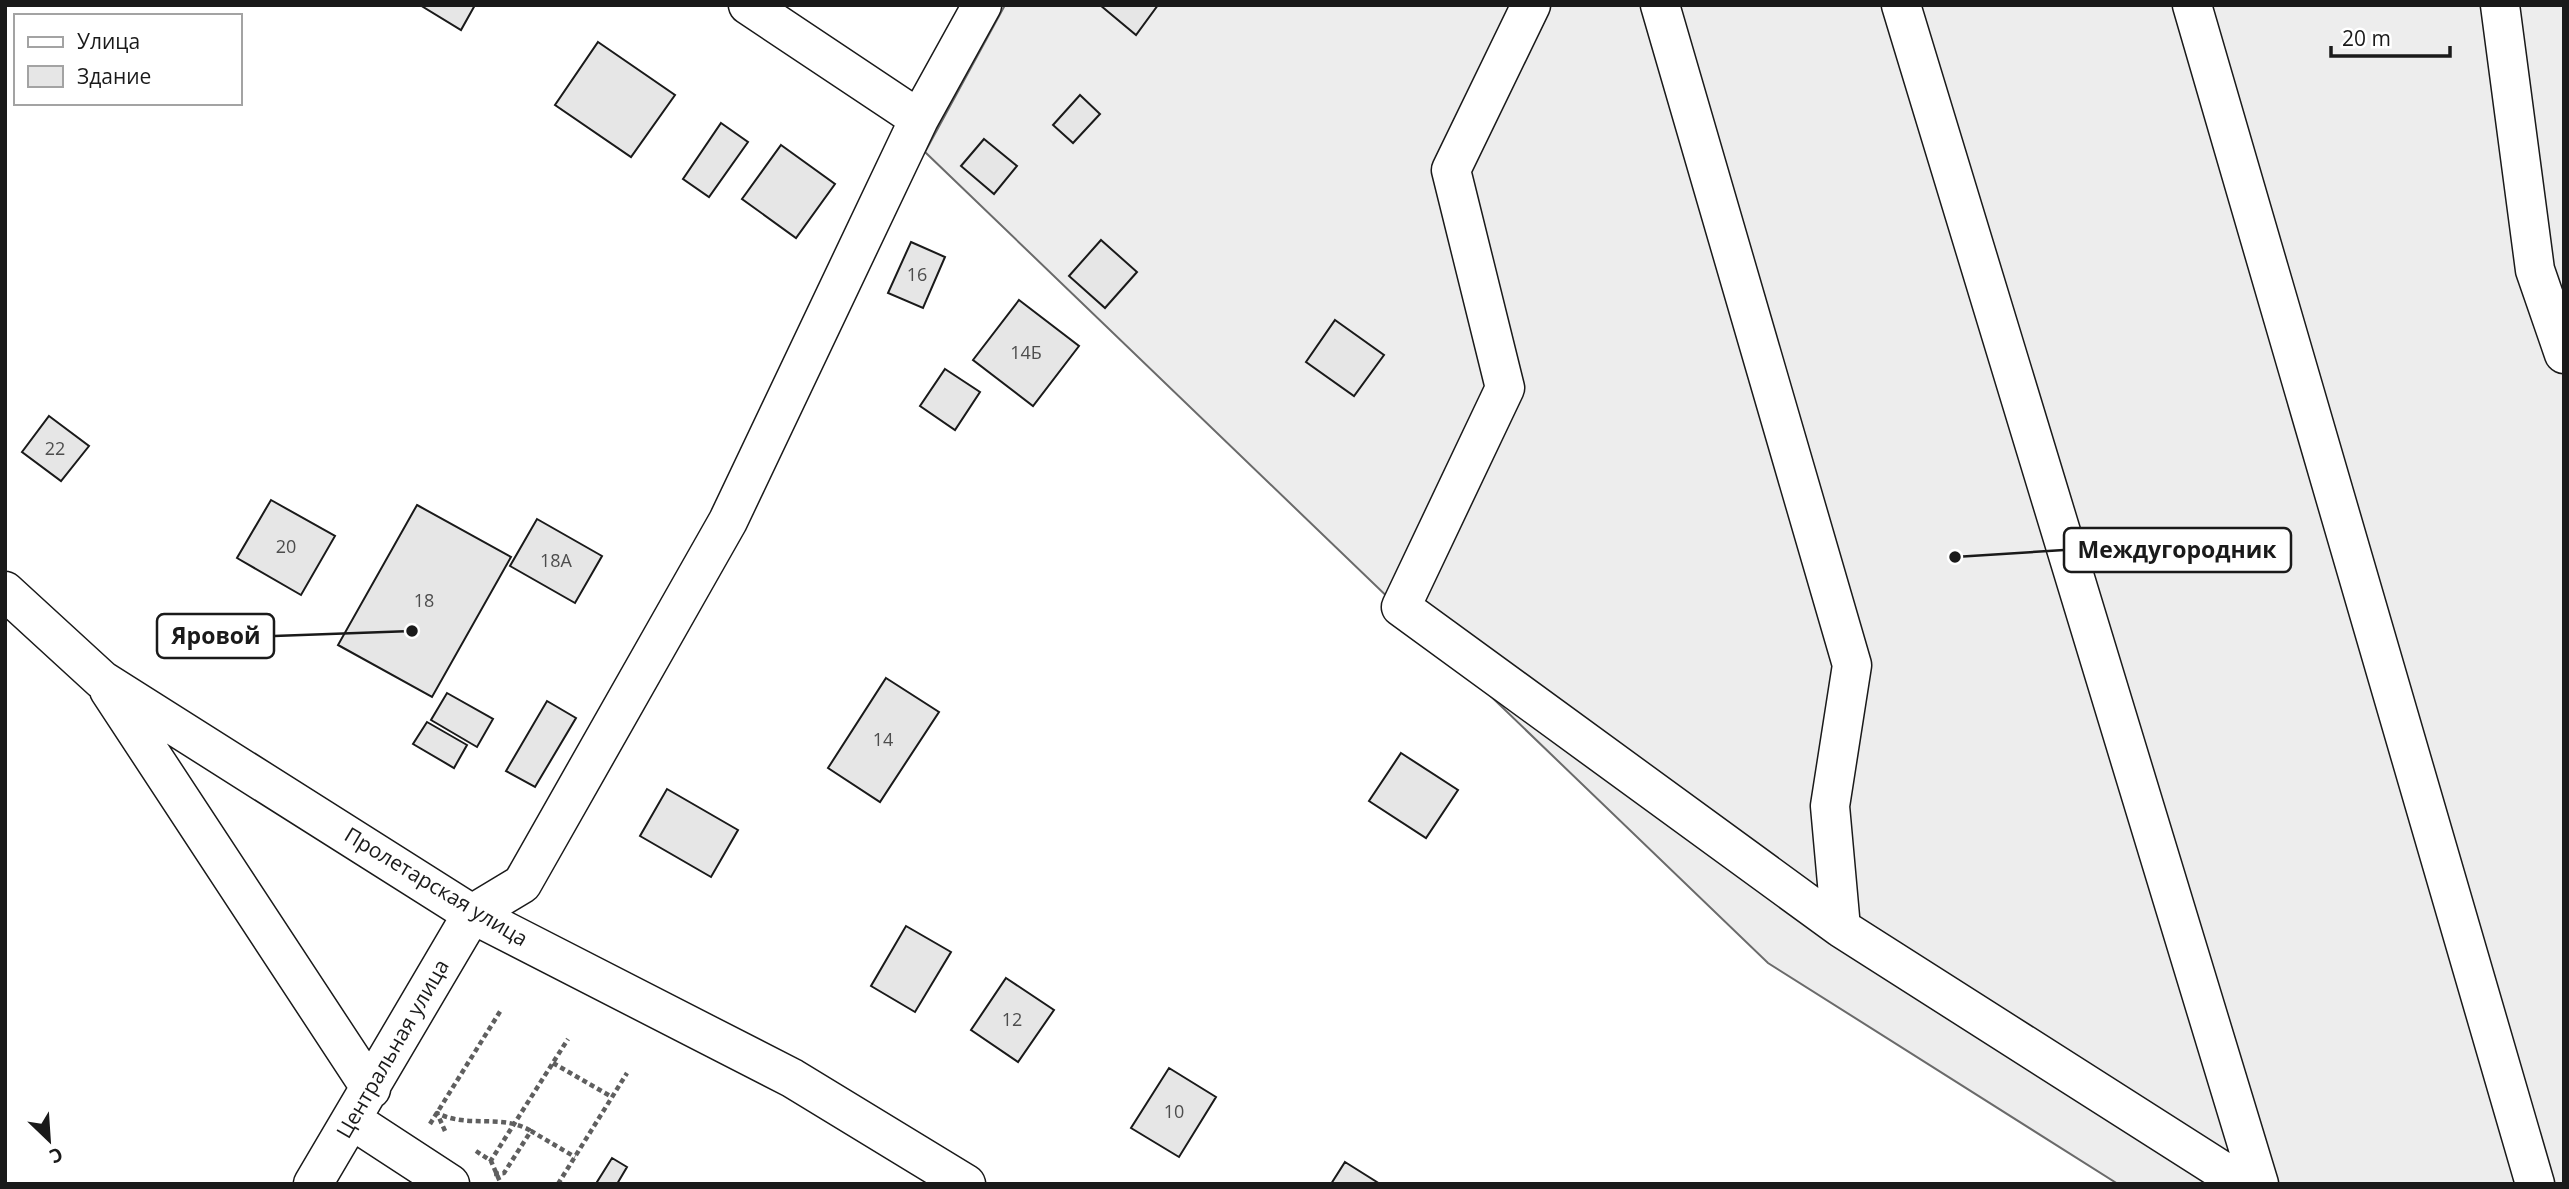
<svg xmlns="http://www.w3.org/2000/svg" width="2569" height="1189" font-family="'Open Sans',sans-serif">
<rect width="100%" height="100%" fill="#fff"/>
<!-- built -->
<path fill="#ededed" stroke="#6a6a6a" stroke-width="2" d="M1005,5h1559v1179h-446l-350,-221 -843,-811z"/>
<!-- building -->
<path fill="#e6e6e6" stroke="#1a1a1a" stroke-width="2" d="M420,5h55l-14,25z
M1100,5h58l-22,30z
M598,42l77,53 -44,62 -76,-52z
M1080,95l20,19 -27,29 -20,-18z
M721,123l27,19 -39,55 -26,-18z
M984,139l33,27 -23,28 -33,-28z
M781,145l54,39 -39,54 -54,-39z
M1101,240l36,32 -32,36 -36,-32z
M911,242l34,15 -22,51 -35,-15z
M1019,300l60,46 -46,60 -60,-46z
M1335,320l49,35 -30,41 -48,-34z
M945,369l35,23 -25,38 -35,-24z
M49,416l40,30 -28,35 -39,-29z
M271,500l64,36 -34,59 -64,-37z
M417,505l94,52 -79,140 -94,-52z
M537,519l65,37 -27,47 -65,-37z
M886,678l53,34 -59,90 -52,-34z
M447,693l46,26 -16,28 -46,-27z
M547,701l29,17 -41,69 -29,-16z
M427,722l40,23 -13,23 -41,-24z
M1401,753l57,37 -32,48 -57,-37z
M667,789l71,41 -27,47 -71,-41z
M906,926l45,26 -36,60 -44,-26z
M1006,978l48,32 -36,52 -47,-32z
M1169,1068l47,29 -37,60 -48,-29z
M612,1158l15,9 -10,17h-17l-3,-2z
M1345,1162l35,22h-49z"/>
<g fill="none" stroke-linecap="round" stroke-linejoin="round">
<defs>
<path id="minor" d="M748,5l171,114
M1531,5l-80,165 54,218 -104,219 440,321 402,256
M1660,5l192,660 -22,141 11,122
M1901,5l358,1179
M2192,5l343,1179
M2500,5l35,265 29,84
M5,591l97,89 370,234 320,164 174,106
M109,690l262,399
M352,1120l98,64
M313,1184l159,-270 50,-30 206,-363 191,-402 63,-114"/>
</defs>
<!-- minor casing -->
<use href="#minor" stroke="#1a1a1a" stroke-width="41"/>
<!-- path -->
<path stroke="#5f5f5f" stroke-width="4.5" stroke-dasharray="5 3.5" stroke-linecap="butt" d="M553,1063l59,34
M430,1124l71,-114
M445,1131l-8,-18c32,16 64,0 94,18
M476,1151l15,10 10,23
M490,1162l78,-123
M494,1174l10,-1 27,-42 44,26
M558,1184l69,-111"/>
<!-- minor -->
<use href="#minor" stroke="#fff" stroke-width="38"/>
</g>
<g text-anchor="middle" stroke-width="5" stroke-linejoin="round" paint-order="stroke">
<!-- number labels -->
<g font-size="18" fill="#4d4d4d">
<text x="917" y="281">16</text>
<text x="1026" y="359">14Б</text>
<text x="55" y="455">22</text>
<text x="286" y="553">20</text>
<text x="556" y="567">18А</text>
<text x="424" y="607">18</text>
<text x="883" y="746">14</text>
<text x="1012" y="1026">12</text>
<text x="1174" y="1118">10</text>
</g>
<!-- street labels -->
<g font-size="21" fill="#1a1a1a" stroke="#fff">
<text transform="translate(436 887) rotate(31)" y="7">Пролетарская улица</text>
<text transform="translate(393 1049) rotate(-60)" y="7">Центральная улица</text>
</g>
</g>
<!-- callouts -->
<path fill="none" stroke="#1a1a1a" stroke-width="2.5" d="M1955 557L2064 550M412 631L274 636"/>
<g fill="#1a1a1a" stroke="#fff" stroke-width="2.5">
<circle cx="1955" cy="557" r="7"/>
<circle cx="412" cy="631" r="7"/>
</g>
<g fill="#fff" stroke="#1a1a1a" stroke-width="2.5">
<rect x="2064" y="528" width="227" height="44" rx="7"/>
<rect x="157" y="614" width="117" height="44" rx="7"/>
</g>
<g font-size="23" text-anchor="middle" font-weight="bold" fill="#1a1a1a">
<text x="2177" y="558">Междугородник</text>
<text x="216" y="644">Яровой</text>
</g>
<!-- border -->
<rect width="2569" height="1189" fill="none" stroke="#1a1a1a" stroke-width="14"/>
<!-- legend -->
<rect x="14" y="14" width="228" height="91" fill="#ffffff" stroke="#a3a3a3" stroke-width="2"/>
<rect x="28" y="37" width="35" height="10" fill="#ffffff" stroke="#a3a3a3" stroke-width="2"/>
<text x="77" y="49" font-size="21" fill="#1a1a1a">Улица</text>
<rect x="28" y="66" width="35" height="21" fill="#e6e6e6" stroke="#a3a3a3" stroke-width="2"/>
<text x="77" y="84" font-size="21" fill="#1a1a1a">Здание</text>
<!-- north arrow -->
<g transform="translate(49 1140) rotate(155)" stroke="#ffffff" stroke-width="5" paint-order="stroke">
<path d="M0-5L12 26L0 18L-12 26Z" fill="#1a1a1a"/>
<text y="-10" font-size="19" font-weight="bold" text-anchor="middle" fill="#1a1a1a">С</text>
</g>
<!-- scale -->
<path d="M2331 46v10h119v-10" fill="none" stroke="#1a1a1a" stroke-width="3.5"/>
<text x="2342" y="46" font-size="21" fill="#1a1a1a" stroke="#ffffff" stroke-width="5" paint-order="stroke">20 m</text>
</svg>
